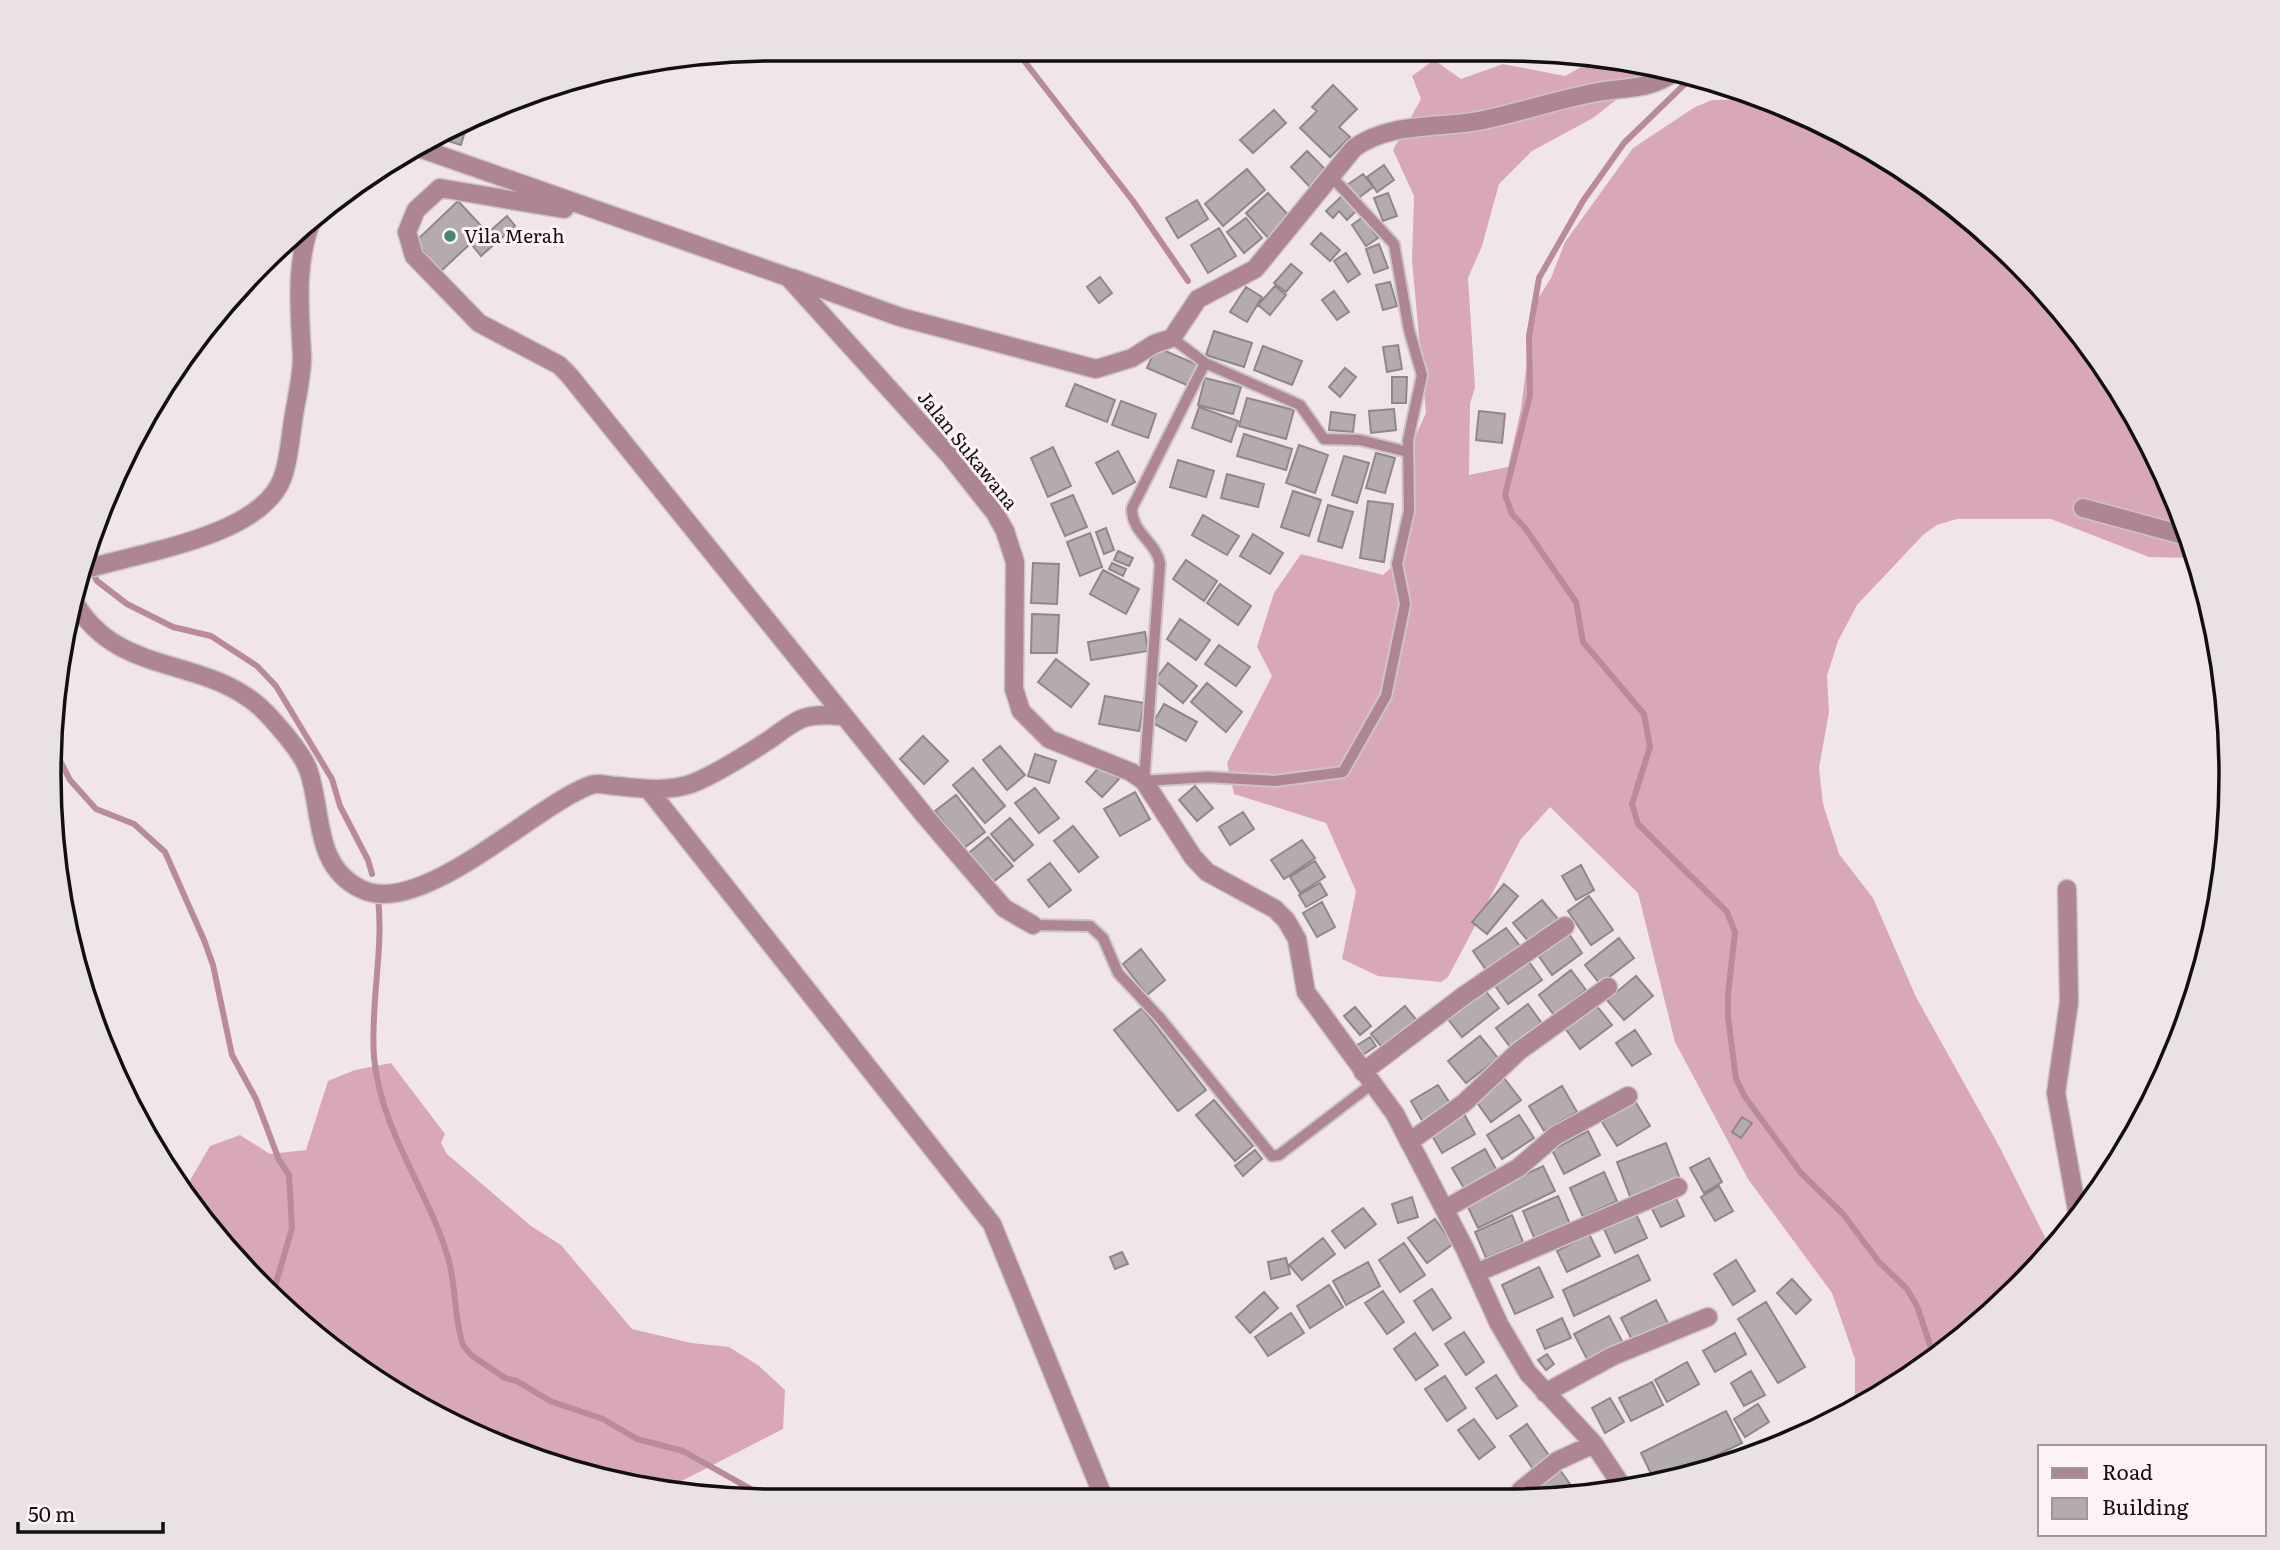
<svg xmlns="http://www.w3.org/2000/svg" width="2280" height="1550" font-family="Literata,serif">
<rect width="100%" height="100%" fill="#f0e6e9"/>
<!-- forest -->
<path fill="#d9a8b7" d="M1597,58l61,9 -65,51 -61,33 -33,33 -17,62 -14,32 7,109 -5,17 -1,71 39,-8 13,-58 13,-104 17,-27 14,-36 68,-94 62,-41 17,-7 40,-1 74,25 83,48 109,89 90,110 68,126 18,61 -45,-1 -98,-38h-94l-20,6 -14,10 -66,70 -19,36 -11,35 2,36 -10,56 4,36 16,50 34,44 43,99 82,147 53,105 -32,39 -110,90 -54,29v-48l-23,-66 -84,-114 -73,-137 -37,-149 -88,-86 -29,32 -73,138 -7,5 -63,-6 -36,-17 14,-68 -30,-68 -92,-29 -7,-31 45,-87 -15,-29 17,-54 27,-39 82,21 23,-21 9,-117 11,-24 -14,-153 2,-64 -21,-46 28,-51 -9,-23 22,-16 27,19 42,-15 62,12z
M391,1063l54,71 -4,9 6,11 84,72 30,19 71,84 59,14 38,4 30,19 26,24 -2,39 -119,61 -30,-3 -180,-61 -83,-48 -109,-89 -77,-100 25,-43 30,-11 30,19 36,-4 22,-69 27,-11z"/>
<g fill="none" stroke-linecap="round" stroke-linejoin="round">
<!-- stream -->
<path stroke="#b98a99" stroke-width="6" d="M1018,53l115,148 55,80
M1691,78l-67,65 -41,58 -44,77 -10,58 1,59 -25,100 7,19 13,14 51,74 7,40 61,72 6,33 -18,57 6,20 89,88 8,20 -7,63v22l8,62 9,18 56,76 42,41 36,48 28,27 10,17 17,51
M84,557l13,24 30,23 46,23 38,9 46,30 19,20 56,93 8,27 28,54 4,14
M52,745l18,35 26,29 38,15 31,28 39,88 9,25 19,90 24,44 23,61 10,15 3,53 -20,69
M378,898c6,52 -8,106 -4,159 7,76 55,133 75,204 7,27 5,57 14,84l8,10 34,23 12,3 33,20 53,18 34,20 46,12 89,50"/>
</g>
<!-- building -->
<path fill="#b4abae" stroke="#90878a" stroke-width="2" d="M1333,85l24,24 -18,18 11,10 -20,20 -30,-29 17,-17 -5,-4z
M1274,110l12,13 -33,30 -13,-13z
M467,124l-6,21 -22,-7z
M1307,151l20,20 -17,16 -19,-20z
M1384,165l10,15 -17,12 -10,-15z
M1247,169l18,21 -42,36 -18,-22z
M1363,174l10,13 -16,12 -10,-14z
M1268,193l23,25 -22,21 -23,-26z
M1388,193l9,23 -14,5 -9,-23z
M1342,196l14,15 -9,9 -8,-9 -6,7 -7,-7z
M1197,200l11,19 -30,19 -12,-20z
M458,201l27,29 -44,41 -26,-29z
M507,216l8,10 -34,30 -8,-10z
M1363,217l15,21 -12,8 -14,-21z
M1246,218l16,20 -18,15 -17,-21z
M1219,228l17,28 -28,17 -17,-28z
M1321,233l19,17 -10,11 -19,-17z
M1379,244l9,24 -14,5 -8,-24z
M1346,253l14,21 -12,8 -14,-21z
M1291,264l11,9 -16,19 -12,-9z
M1100,277l12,16 -13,10 -12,-16z
M1390,282l7,24 -14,4 -7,-25z
M1275,286l11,9 -16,20 -12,-10z
M1246,287l16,10 -15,25 -17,-10z
M1334,291l15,21 -12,8 -15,-20z
M1214,331l38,12 -8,24 -38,-12z
M1398,345l4,24 -15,3 -4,-25z
M1263,346l39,15 -10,24 -38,-15z
M1156,347l42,18 -9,21 -42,-18z
M1345,368l11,9 -16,20 -11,-10z
M1392,377h15l-1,26h-14z
M1205,378l36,9 -8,27 -35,-9z
M1075,384l40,16 -8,22 -41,-16z
M1247,398l47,12 -8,29 -47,-13z
M1121,401l35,13 -8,24 -36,-13z
M1199,407l39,14 -7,21 -39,-14z
M1394,409l2,21 -25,3 -2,-22z
M1479,411l26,3 -3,29 -26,-3z
M1331,412l24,3 -2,17 -24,-2z
M1244,434l48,15 -6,21 -49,-14z
M1299,445l29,10 -13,38 -29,-10z
M1053,447l18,39 -23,11 -17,-39z
M1118,451l17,31 -22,12 -17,-31z
M1376,453l19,5 -10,35 -19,-5z
M1344,456l25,7 -12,40 -25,-8z
M1178,460l36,11 -8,26 -36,-10z
M1227,474l37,10 -6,23 -37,-9z
M1293,491l28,9 -12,36 -28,-9z
M1073,495l14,32 -22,9 -14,-32z
M1368,501l25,3 -9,58 -24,-4z
M1328,505l25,7 -11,36 -24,-7z
M1203,515l36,21 -12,19 -35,-20z
M1106,528l8,22 -10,4 -8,-22z
M1090,533l12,34 -22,9 -13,-34z
M1253,534l30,19 -13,21 -30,-18z
M1118,551l15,7 -4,8 -15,-6z
M1186,560l31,21 -13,20 -31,-22z
M1033,563l26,1 -2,40 -26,-1z
M1112,563l14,6 -3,7 -14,-7z
M1103,570l36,19 -13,25 -36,-20z
M1220,584l31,22 -13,19 -31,-22z
M1032,614l27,1 -2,38h-26z
M1180,619l30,21 -14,20 -29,-21z
M1145,632l3,19 -57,9 -3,-18z
M1219,645l31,22 -14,19 -31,-22z
M1056,659l33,25 -18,23 -33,-25z
M1168,663l29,23 -14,17 -28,-23z
M1207,683l35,29 -16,20 -35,-30z
M1105,696l39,7 -5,28 -40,-7z
M1164,704l33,18 -11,19 -33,-18z
M923,736l25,25 -24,23 -24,-25z
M1000,746l25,29 -18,15 -24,-30z
M1035,754l21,7 -7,22 -21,-7z
M1102,764l17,15 -17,18 -16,-15z
M973,768l32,38 -20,17 -32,-38z
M1195,786l18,22 -16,13 -18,-21z
M1035,788l24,30 -20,15 -24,-30z
M1135,792l15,27 -30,17 -16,-27z
M956,795l29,37 -21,16 -29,-37z
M1243,812l11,17 -24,16 -11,-18z
M1010,818l23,27 -19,16 -23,-27z
M1073,826l25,31 -19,15 -25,-31z
M988,837l25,29 -20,16 -24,-29z
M1302,840l13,18 -31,21 -13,-19z
M1315,861l10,16 -25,16 -10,-16z
M1050,863l21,27 -22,17 -21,-27z
M1581,865l13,25 -18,10 -14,-24z
M1320,883l7,12 -21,12 -7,-12z
M1504,884l14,12 -31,38 -15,-12z
M1589,896l24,34 -22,15 -23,-34z
M1542,900l16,19 -29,23 -16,-19z
M1322,902l13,25 -18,10 -14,-24z
M1506,928l14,18 -34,24 -13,-19z
M1569,934l13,19 -30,22 -14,-20z
M1619,938l15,20 -34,26 -15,-19z
M1141,949l24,31 -18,15 -24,-31z
M1527,959l15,21 -34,24 -15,-21z
M1571,970l15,20 -32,25 -15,-20z
M1636,976l17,20 -29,24 -17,-20z
M1484,989l15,19 -37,29 -15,-19z
M1528,1004l15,21 -32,23 -15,-20z
M1596,1005l16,20 -32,24 -15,-21z
M1405,1006l14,17 -34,28 -14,-17z
M1355,1007l16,19 -11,9 -16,-19z
M1142,1008l64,82 -28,21 -64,-81z
M1635,1030l16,24 -19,12 -16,-23z
M1480,1036l18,22 -32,25 -18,-22z
M1370,1037l6,9 -13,9 -7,-9z
M1504,1078l17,22 -30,22 -16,-22z
M1438,1085l13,20 -28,17 -12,-21z
M1562,1086l15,26 -33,19 -15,-25z
M1214,1100l39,46 -18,15 -39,-46z
M1635,1101l15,25 -33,20 -15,-24z
M1463,1112l12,22 -33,19 -12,-21z
M1519,1115l15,23 -32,21 -15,-24z
M1742,1117l10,6 -11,15 -9,-6z
M1588,1131l12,24 -36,19 -12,-24z
M1666,1143l14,36 -49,20 -14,-37z
M1485,1149l12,22 -32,19 -13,-22z
M1255,1150l7,9 -19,17 -8,-10z
M1709,1158l13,24 -18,11 -14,-25z
M1543,1166l12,25 -77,37 -12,-25z
M1604,1172l13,29 -34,16 -13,-29z
M1719,1186l14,25 -18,10 -14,-24z
M1558,1196l12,28 -35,16 -12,-29z
M1675,1196l9,20 -23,11 -10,-20z
M1412,1197l6,20 -20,6 -6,-19z
M1363,1208l13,16 -31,24 -13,-17z
M1636,1214l11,24 -32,15 -11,-24z
M1512,1215l11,27 -37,16 -11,-26z
M1435,1219l18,25 -26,19 -19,-25z
M1589,1234l11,22 -33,16 -10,-21z
M1323,1238l12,16 -33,26 -13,-15z
M1404,1243l21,32 -25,17 -21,-32z
M1122,1252l6,12 -13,5 -5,-12z
M1638,1255l12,25 -76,36 -11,-26z
M1286,1258l4,16 -19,5 -3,-17z
M1736,1260l19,31 -22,14 -19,-31z
M1368,1262l12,24 -34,19 -13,-24z
M1539,1267l14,30 -38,17 -13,-29z
M1792,1279l19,21 -15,14 -19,-21z
M1329,1285l14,22 -33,21 -13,-22z
M1432,1289l19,29 -18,12 -19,-29z
M1383,1291l21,31 -17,12 -22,-31z
M1264,1292l14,16 -28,25 -14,-16z
M1656,1300l13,25 -35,19 -13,-26z
M1766,1302l39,65 -27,16 -40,-64z
M1291,1313l13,20 -36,23 -13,-19z
M1609,1316l14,27 -35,18 -14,-27z
M1562,1318l9,20 -26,11 -8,-19z
M1464,1332l20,30 -18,13 -21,-31z
M1415,1333l23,32 -22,15 -22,-31z
M1735,1333l11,21 -31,18 -12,-21z
M1547,1354l7,10 -8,6 -8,-10z
M1687,1362l12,22 -32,18 -12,-22z
M1751,1371l14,24 -21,11 -13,-23z
M1496,1375l21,31 -20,13 -21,-31z
M1445,1376l21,32 -19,13 -22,-32z
M1652,1382l11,23 -32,16 -12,-23z
M1610,1398l14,24 -19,11 -13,-25z
M1758,1404l11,18 -24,15 -11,-18z
M1726,1411l16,32 -86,41 -15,-31z
M1474,1419l21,28 -16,12 -21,-29z
M1527,1424l23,33 -17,12 -23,-33z
M1560,1470l17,24 -26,2 -9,-12z
M1498,1491l8,10h-21z"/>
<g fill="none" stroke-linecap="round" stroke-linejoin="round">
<defs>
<path id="service" d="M1172,338l33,25 -73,145c-1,25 25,34 28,56l-16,217 64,-4 67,4 68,-9 43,-76 19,-92 -8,-40 12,-53 -1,-71 14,-65 -13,-45 -15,-86 -63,-68
M1205,363l95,42 24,34 36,1 48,12
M1033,925l57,1 13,12 15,35 42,45 112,138 7,-1 93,-71"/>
<path id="minor" d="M419,148l369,129 162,179 45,57 10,18 10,31 -1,127 7,22 28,28 82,33 13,9 49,76 14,15 68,37 11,11 11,19 9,53 89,122 70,135 34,75 29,49 66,71 30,45
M564,209l-124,-21 -24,22 -9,22 7,24 65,67 80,42 10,10 356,441 79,92 29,17
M792,278l108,39 196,52 36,-11 22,-14 18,-6 26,-39 57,-30 99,-121c37,-27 87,-19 129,-28 39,-8 76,-21 115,-28 27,-5 53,-2 76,-20
M2083,508l104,28
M79,571c56,-18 180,-33 203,-92 7,-18 8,-39 11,-58 3,-21 9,-43 9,-64 -2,-46 -8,-92 10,-137
M72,598c44,80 126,56 187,108 14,13 42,45 49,63 15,42 5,97 53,120 60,30 175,-85 230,-104 7,-3 19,1 26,1 25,3 56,6 79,-4 25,-11 50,-27 73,-42 10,-7 21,-16 32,-21 12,-5 28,-4 41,-3
M649,790l343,434 113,277
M2067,889l2,113 -13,91 22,123
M1363,1072l99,-75 103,-71
M1409,1142l55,-39 55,-52 89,-64
M1445,1209l73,-41 37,-32 73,-40
M1476,1273l202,-86
M1545,1393l68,-37 95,-39
M1520,1499l1,-9 36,-29 37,-17"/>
</defs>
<!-- service casing -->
<use href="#service" stroke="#ccc4c6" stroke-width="14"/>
<!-- minor casing -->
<use href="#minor" stroke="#ccc4c6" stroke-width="21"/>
<!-- service -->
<use href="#service" stroke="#ae8592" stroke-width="10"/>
<!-- minor -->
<use href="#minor" stroke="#ae8592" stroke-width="18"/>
</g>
<!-- markers -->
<circle fill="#448779" stroke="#fdf3f6" stroke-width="2.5" cx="450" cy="236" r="7"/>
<g text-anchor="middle" stroke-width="6" stroke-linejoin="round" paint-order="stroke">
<!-- poi labels -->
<g font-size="19" fill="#120f10" stroke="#fdf3f6" text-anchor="start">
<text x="464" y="243">Vila Merah</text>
</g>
<!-- street labels -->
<g font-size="19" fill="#120f10" stroke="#fdf3f6">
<text transform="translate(968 450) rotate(51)" y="7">Jalan Sukawana</text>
</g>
</g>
<!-- crop -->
<path d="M0 0H2280V1550H0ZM775 61H1505A714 714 0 0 1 2219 775V775A714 714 0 0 1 1505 1489H775A714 714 0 0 1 61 775V775A714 714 0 0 1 775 61Z" fill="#eae1e4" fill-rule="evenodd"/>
<path fill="none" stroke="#120f10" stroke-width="3.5" d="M775 61H1505A714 714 0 0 1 2219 775V775A714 714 0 0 1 1505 1489H775A714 714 0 0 1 61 775V775A714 714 0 0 1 775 61Z"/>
<!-- legend -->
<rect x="2038" y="1445" width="228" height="91" fill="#fdf3f6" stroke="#9f989a" stroke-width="2"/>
<rect x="2052" y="1468" width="35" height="10" fill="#ae8592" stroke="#9f989a" stroke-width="2"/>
<text x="2102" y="1480" font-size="21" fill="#120f10">Road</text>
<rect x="2052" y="1498" width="35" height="21" fill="#b4abae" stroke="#9f989a" stroke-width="2"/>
<text x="2102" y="1515" font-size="21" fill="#120f10">Building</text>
<!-- scale -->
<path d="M18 1522v10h145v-10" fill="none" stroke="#120f10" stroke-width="3.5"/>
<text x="28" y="1522" font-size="21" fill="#120f10" stroke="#fdf3f6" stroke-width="5" paint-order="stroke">50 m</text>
</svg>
